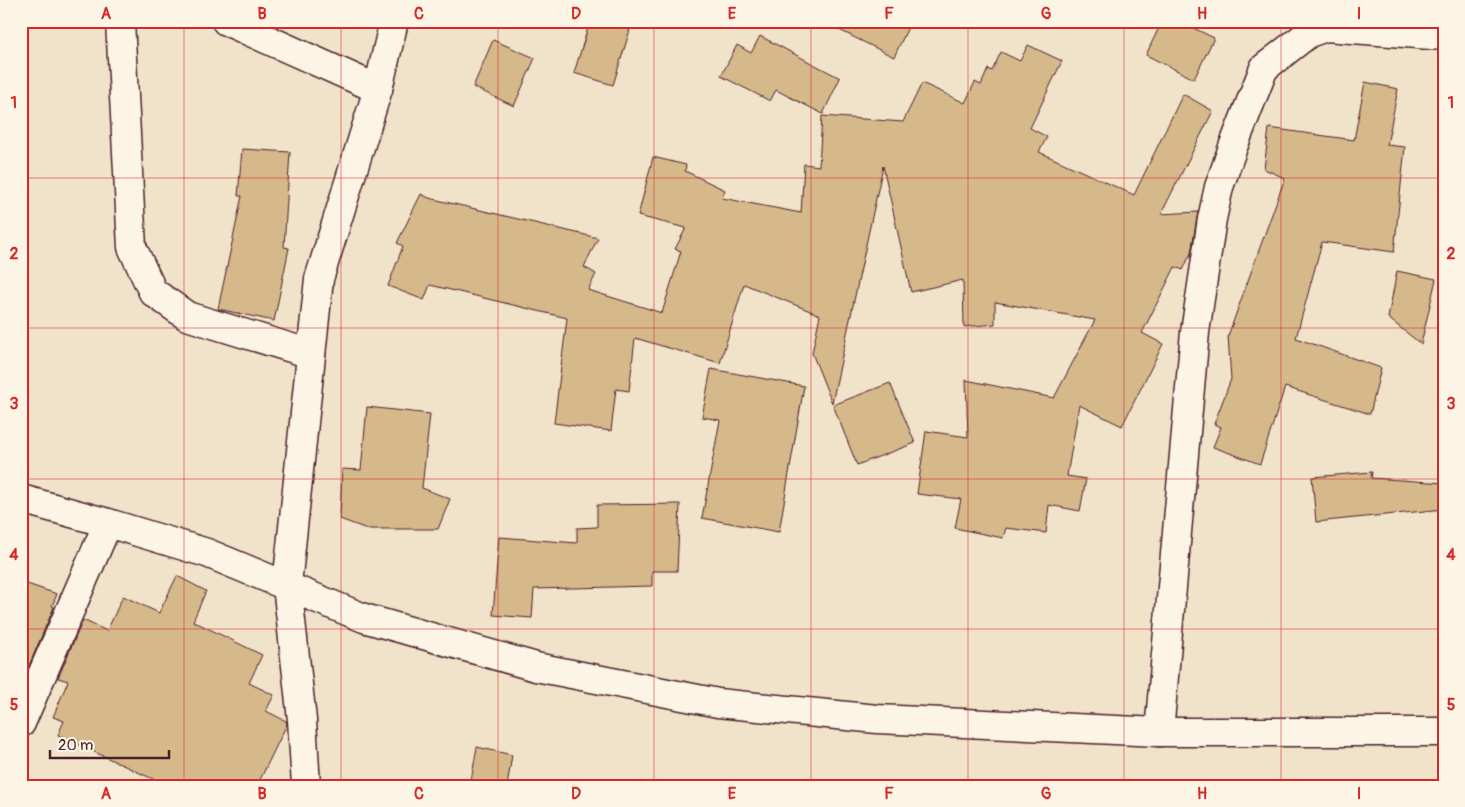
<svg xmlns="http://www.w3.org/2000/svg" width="1465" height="807" font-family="Pangolin,sans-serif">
<rect width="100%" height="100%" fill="#f1e3ca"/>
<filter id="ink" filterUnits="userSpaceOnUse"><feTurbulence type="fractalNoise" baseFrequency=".02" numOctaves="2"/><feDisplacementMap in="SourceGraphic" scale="10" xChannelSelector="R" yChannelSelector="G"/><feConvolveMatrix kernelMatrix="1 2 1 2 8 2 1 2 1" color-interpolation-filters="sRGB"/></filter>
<g filter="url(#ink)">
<!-- building -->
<path fill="#d6b98a" stroke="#4a1f2b" d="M590,21h10l30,9 -17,55 -39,-12z
M821,21h90l-17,36z
M1162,21h17l35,17 -20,41 -48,-24z
M760,36l80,42 -17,36 -47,-24 -6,11 -49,-25 16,-31 14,8z
M493,40l42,18 -21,48 -41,-19z
M1028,45l34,16 -32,67 17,9 -8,15 95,43 49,-101 30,17 -52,103 37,-2 -7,41 -8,17 -8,-3 -33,66 21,11 -41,82 -43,-21 -12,71 19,3 -6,32 -31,-6 -3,28 -40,-5 -3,10 -48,-10 6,-29 -44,-5 9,-63 42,6 -2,-57 88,18 41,-78 -100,-18v22l-31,3 -1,-47 -52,12 -28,-126 -51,237 -20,-50 8,-38 -76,-31 -24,79 -85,-25 -6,53 -13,-2 -5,42 -57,-8 13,-105 -137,-33 -6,15 -36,-14 15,-40 -6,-3 24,-49 8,4 169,40 -14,29 12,7 -8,16 74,23 19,-62 -6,-2 11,-21 -48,-12 15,-59 33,8 -1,6 40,19 -3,8 79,15 3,-49 15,2 3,-50 81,6 19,-39 43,20 10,-21 6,3 7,-16 4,2 9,-19 19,9z
M1365,82l33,7 -11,56 18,2 -11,105 -72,-10 -26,96 85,30 -11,46 -85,-27 -25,77 -47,-17 8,-20 -7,-3 17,-45 -3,-43 57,-158 -21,-9 5,-41 85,12z
M242,149l48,3 -6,95 5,1 -15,73 -56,-12 24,-113h-4z
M1397,271l39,8 -15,65 -33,-26z
M711,369l93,17 -25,146 -77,-14 18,-98 -18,-3z
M890,383l25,60 -58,22 -24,-60z
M367,407l63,7 -8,74 28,11 -12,30h-71l-27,-10 2,-50 19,1z
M1372,472l-1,6 73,5v26l-128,13 -4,-45z
M680,504l-3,67h-25v15l-118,3 -2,29 -39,-3 6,-78 78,6v-15l20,-1v-22z
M177,576l29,15 -13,30 69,34 -13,28 25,12 -8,16 20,10 1,3 -30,62h-89l-110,-51 6,-14 -11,-4 15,-36 -10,-3 25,-58 24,11 16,-35 36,17z
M21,582l36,12 -5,12 2,1 -32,75z
M477,747l35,8 -5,31h-37z"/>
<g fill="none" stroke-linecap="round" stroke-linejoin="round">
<defs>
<path id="minor" d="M120,21l12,226 21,45 34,24 124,38
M226,21l152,68
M1326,27l118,9
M287,585l15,135 4,66
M21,723l87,-200
M1159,732l36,-400 17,-113 7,-32 14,-40 31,-79 45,-35 17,-6 9,-6"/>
<path id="tertiary" d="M21,499l87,24 99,30 157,65 172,49 182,36 159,16 282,13h285
M287,585l32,-306 59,-190 16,-68"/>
</defs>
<!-- minor casing -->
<use href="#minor" stroke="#4a1f2b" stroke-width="31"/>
<!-- tertiary casing -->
<use href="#tertiary" stroke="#4a1f2b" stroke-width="31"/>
<!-- minor -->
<use href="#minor" stroke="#fcf5e5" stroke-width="28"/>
<!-- tertiary -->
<use href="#tertiary" stroke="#fcf5e5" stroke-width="28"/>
</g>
</g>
<!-- grid -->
<path fill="none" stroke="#d62828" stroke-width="1" stroke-opacity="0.55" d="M184,21v765M341,21v765M498,21v765M654,21v765M811,21v765M968,21v765M1124,21v765M1281,21v765M21,178h1423M21,328h1423M21,479h1423M21,629h1423"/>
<!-- margin -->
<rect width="1465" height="807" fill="none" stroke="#fcf5e5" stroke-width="55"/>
<!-- scale -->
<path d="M50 750v8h119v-8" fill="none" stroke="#4a1f2b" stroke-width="2.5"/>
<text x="58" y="750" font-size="15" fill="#4a1f2b" stroke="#fcf5e5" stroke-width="4" paint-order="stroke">20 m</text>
<rect x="28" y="28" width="1410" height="752" fill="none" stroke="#d62828" stroke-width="2"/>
<g font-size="16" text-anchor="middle" font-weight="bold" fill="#d62828">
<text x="106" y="19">A</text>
<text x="262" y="19">B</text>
<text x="419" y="19">C</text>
<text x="576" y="19">D</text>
<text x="732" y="19">E</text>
<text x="889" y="19">F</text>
<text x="1046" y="19">G</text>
<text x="1202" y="19">H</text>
<text x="1359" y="19">I</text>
<text x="14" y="108">1</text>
<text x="1451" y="108">1</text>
<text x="14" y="259">2</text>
<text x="1451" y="259">2</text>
<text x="14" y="409">3</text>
<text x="1451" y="409">3</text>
<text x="14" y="560">4</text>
<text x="1451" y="560">4</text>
<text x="14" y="710">5</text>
<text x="1451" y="710">5</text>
<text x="106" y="799">A</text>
<text x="262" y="799">B</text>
<text x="419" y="799">C</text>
<text x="576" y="799">D</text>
<text x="732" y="799">E</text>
<text x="889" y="799">F</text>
<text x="1046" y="799">G</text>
<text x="1202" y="799">H</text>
<text x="1359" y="799">I</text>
</g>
</svg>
